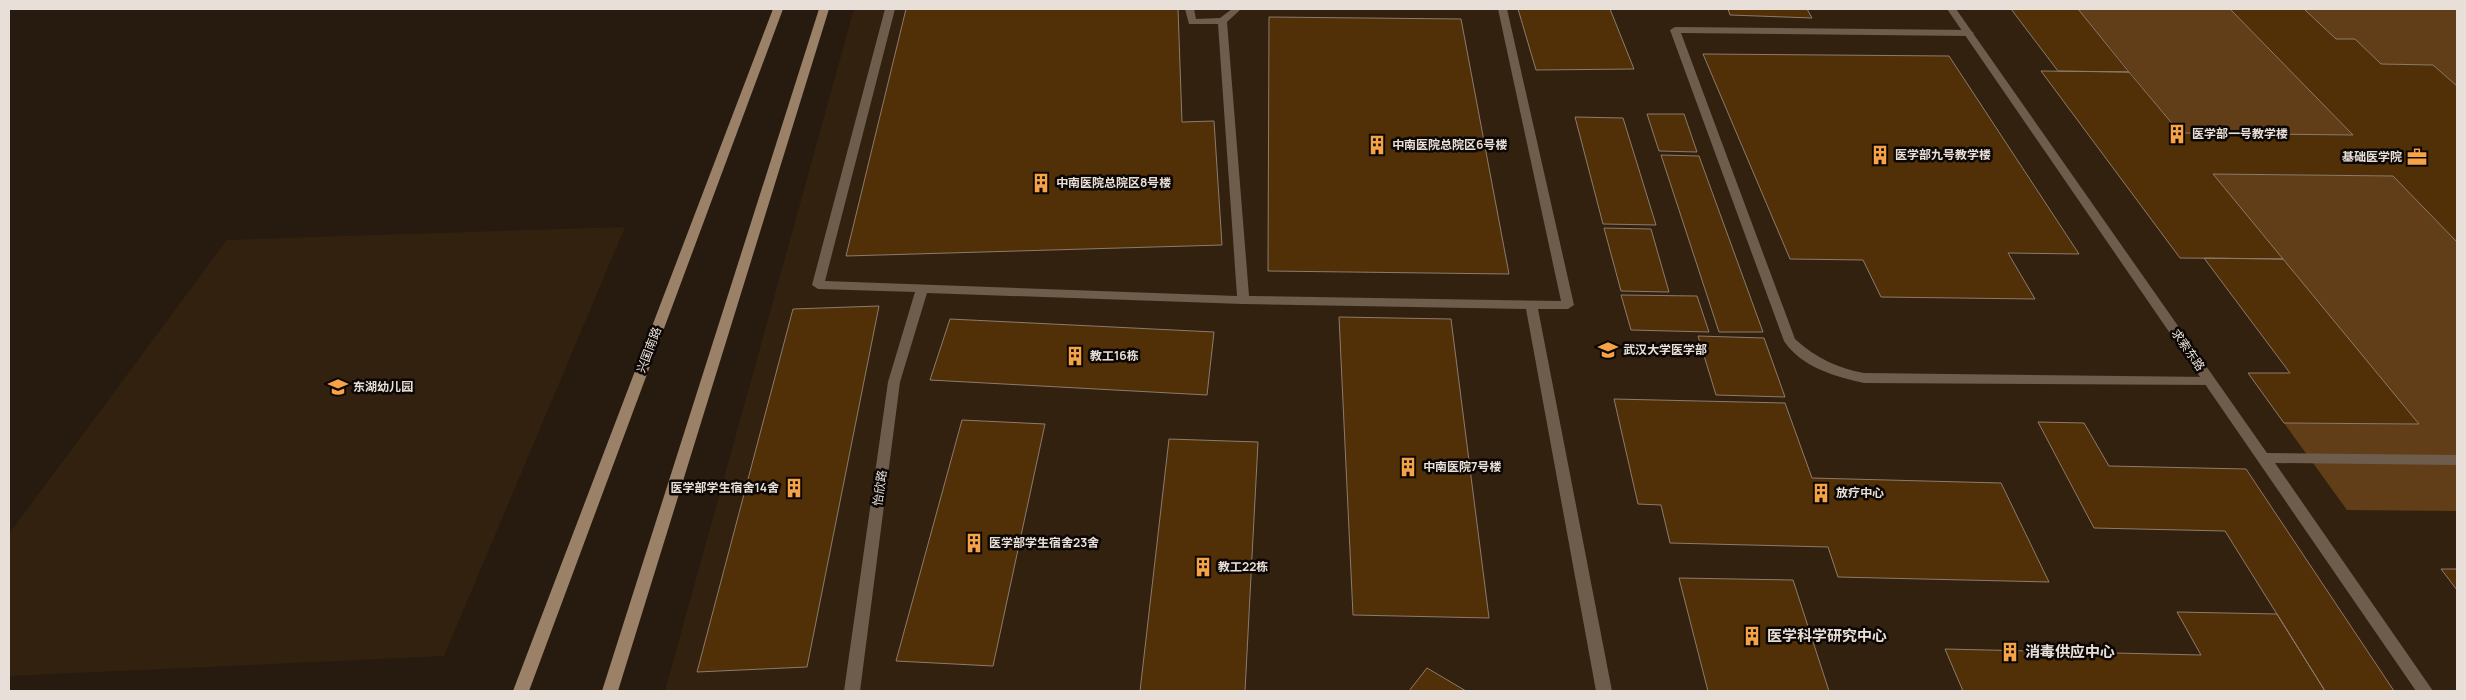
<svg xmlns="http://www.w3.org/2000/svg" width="2466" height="700" font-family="Manrope,'Noto Sans SC',sans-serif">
<rect width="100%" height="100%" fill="#271b0f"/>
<!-- built -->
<path fill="#332110" d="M854,9h1603v682h-1792z
M625,227l-181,429 -435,20v-142l218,-294z"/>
<!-- forest -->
<path fill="#613e18" d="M2078,9h152l123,126 -173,-2z
M2304,9h153v77l-24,-21 -52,-1 -26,-25h-19z
M2213,174l180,2 64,66v269l-110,-1 -63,-87 134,1z"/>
<!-- building -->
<path fill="#523007" stroke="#8b7b6d" d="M906,9h272l4,113 32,-1 8,124 -376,11z
M1518,9h92l24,60 -98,1z
M1728,9h79l5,9 -82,-3z
M2011,9h67l51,63 -71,-1z
M2230,9h74l32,30h19l26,25 52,1 24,21v156l-64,-66 -180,-2 70,85 -103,-1 -139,-187 88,1 51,61 173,2z
M1269,17l192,2 48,255 -241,-3z
M1703,54l246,2 130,198 -71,-1 27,46 -154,-2 -18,-37 -73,-1z
M1647,114h37l13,38 -38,-1z
M1575,117l48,1 33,107 -53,-1z
M1661,155l38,1 64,176h-44z
M1604,228l47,1 18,63 -48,-1z
M2204,258l79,1 136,165 -135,-1 -36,-50h42z
M1621,295l76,1 12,36 -78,-2z
M879,306l-72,361 -110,5 96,-363z
M1339,317l112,2 38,299 -136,-3z
M950,319l264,13 -7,63 -277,-15z
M1698,336l66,2 21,59 -69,-2z
M1614,399l171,4 27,75 189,5 48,99 -211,-5 -10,-30 -158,-4 -9,-38 -23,-1z
M962,420l83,4 -52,242 -97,-5z
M2038,422l46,1 25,43 137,3 148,222h-69l-100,-160 -131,-3z
M1169,439l89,3 -13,249h-105z
M2441,569h16v21z
M1679,578l114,2 36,111h-121z
M2177,612l100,2 48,77h-362l-18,-42 256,6z
M1427,668l39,23h-57z"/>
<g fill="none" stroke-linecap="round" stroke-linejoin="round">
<!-- service -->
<path fill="#6e5d4d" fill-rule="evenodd" d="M885,9h10l-70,272 412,15 -19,-272h-29l-4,-15h9l2,10 24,-1 12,-9h9l-14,13 22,274 312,5 -63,-292h9l67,296 -6,4h-30l74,382h-16l-70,-382 -283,-5 -316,-11 -27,89 -40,309h-16l44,-309 27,-90 -97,-3 -6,-4z
M1675,27l294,3 5,3 -5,3 -288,-3 114,306c21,19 42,29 69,34l346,4 6,5 -1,3 -351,-2c-28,-6 -63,-16 -80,-42l-114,-311z"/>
<!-- minor -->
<path fill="#6e5d4d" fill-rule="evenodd" d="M1947,9h9l311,444 190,2v10l-182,-2 158,228h-17z"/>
<!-- secondary -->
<path fill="#9b8168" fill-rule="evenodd" d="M773,9h10l-254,682h-16z
M819,9h10l-211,682h-16z"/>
</g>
<!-- icons -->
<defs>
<symbol id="building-bare" viewBox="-9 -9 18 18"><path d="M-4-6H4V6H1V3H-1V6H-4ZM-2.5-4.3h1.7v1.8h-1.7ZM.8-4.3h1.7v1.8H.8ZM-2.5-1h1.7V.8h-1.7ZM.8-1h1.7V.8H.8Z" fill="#f6a247" stroke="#0c0704" stroke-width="2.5" paint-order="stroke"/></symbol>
<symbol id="office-bare" viewBox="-9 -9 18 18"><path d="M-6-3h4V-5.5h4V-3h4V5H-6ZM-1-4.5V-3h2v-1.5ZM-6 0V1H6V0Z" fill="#f6a247" stroke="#0c0704" stroke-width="2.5" paint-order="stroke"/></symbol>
<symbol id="university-bare" viewBox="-9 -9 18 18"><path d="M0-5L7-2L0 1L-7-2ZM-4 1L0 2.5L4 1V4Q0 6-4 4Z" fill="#f6a247" stroke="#0c0704" stroke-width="2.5" paint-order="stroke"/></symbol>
<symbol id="school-bare" viewBox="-9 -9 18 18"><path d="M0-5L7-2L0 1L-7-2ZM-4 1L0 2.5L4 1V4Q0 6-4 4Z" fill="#f6a247" stroke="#0c0704" stroke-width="2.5" paint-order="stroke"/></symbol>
</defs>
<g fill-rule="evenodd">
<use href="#building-bare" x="2163" y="120" width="28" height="28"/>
<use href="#building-bare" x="1363" y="131" width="28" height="28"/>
<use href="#building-bare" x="1866" y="141" width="28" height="28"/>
<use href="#office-bare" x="2403" y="143" width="28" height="28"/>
<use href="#building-bare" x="1027" y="169" width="28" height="28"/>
<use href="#university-bare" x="1594" y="336" width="28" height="28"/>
<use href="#building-bare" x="1061" y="342" width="28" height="28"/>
<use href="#school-bare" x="324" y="373" width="28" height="28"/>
<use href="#building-bare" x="1394" y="453" width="28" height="28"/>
<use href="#building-bare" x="780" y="474" width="28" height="28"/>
<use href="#building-bare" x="1807" y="479" width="28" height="28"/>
<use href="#building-bare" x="960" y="529" width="28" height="28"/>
<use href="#building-bare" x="1189" y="553" width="28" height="28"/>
<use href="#building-bare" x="1738" y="622" width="28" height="28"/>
<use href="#building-bare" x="1996" y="638" width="28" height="28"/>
</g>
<g text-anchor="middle" stroke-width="5" stroke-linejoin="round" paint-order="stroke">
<!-- poi labels -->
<g font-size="12" font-weight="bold" fill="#e8e0d8" stroke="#0c0704" text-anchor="start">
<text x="2192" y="138">医学部一号教学楼</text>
<text x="1392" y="149">中南医院总院区6号楼</text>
<text x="1895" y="159">医学部九号教学楼</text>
<text x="2402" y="161" text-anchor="end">基础医学院</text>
<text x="1056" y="187">中南医院总院区8号楼</text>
<text x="1623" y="354">武汉大学医学部</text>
<text x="1090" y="360">教工16栋</text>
<text x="353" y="391">东湖幼儿园</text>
<text x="1423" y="471">中南医院7号楼</text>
<text x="779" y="492" text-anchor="end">医学部学生宿舍14舍</text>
<text x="1836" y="497">放疗中心</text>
<text x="989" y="547">医学部学生宿舍23舍</text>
<text x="1218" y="571">教工22栋</text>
</g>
<!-- street labels -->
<g font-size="12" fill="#e8e0d8" stroke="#0c0704">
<text transform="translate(649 350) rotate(-69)" y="4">兴国南路</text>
<text transform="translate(2188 350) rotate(55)" y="4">求索东路</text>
<text transform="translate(880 488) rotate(-82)" y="4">怡欣路</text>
</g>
<!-- near-poi labels -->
<g font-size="15" font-weight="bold" fill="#e8e0d8" stroke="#0c0704" text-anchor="start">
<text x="1767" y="641">医学科学研究中心</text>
<text x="2025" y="657">消毒供应中心</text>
</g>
</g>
<!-- border -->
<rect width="2466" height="700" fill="none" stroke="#e8e0d8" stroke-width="20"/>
</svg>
